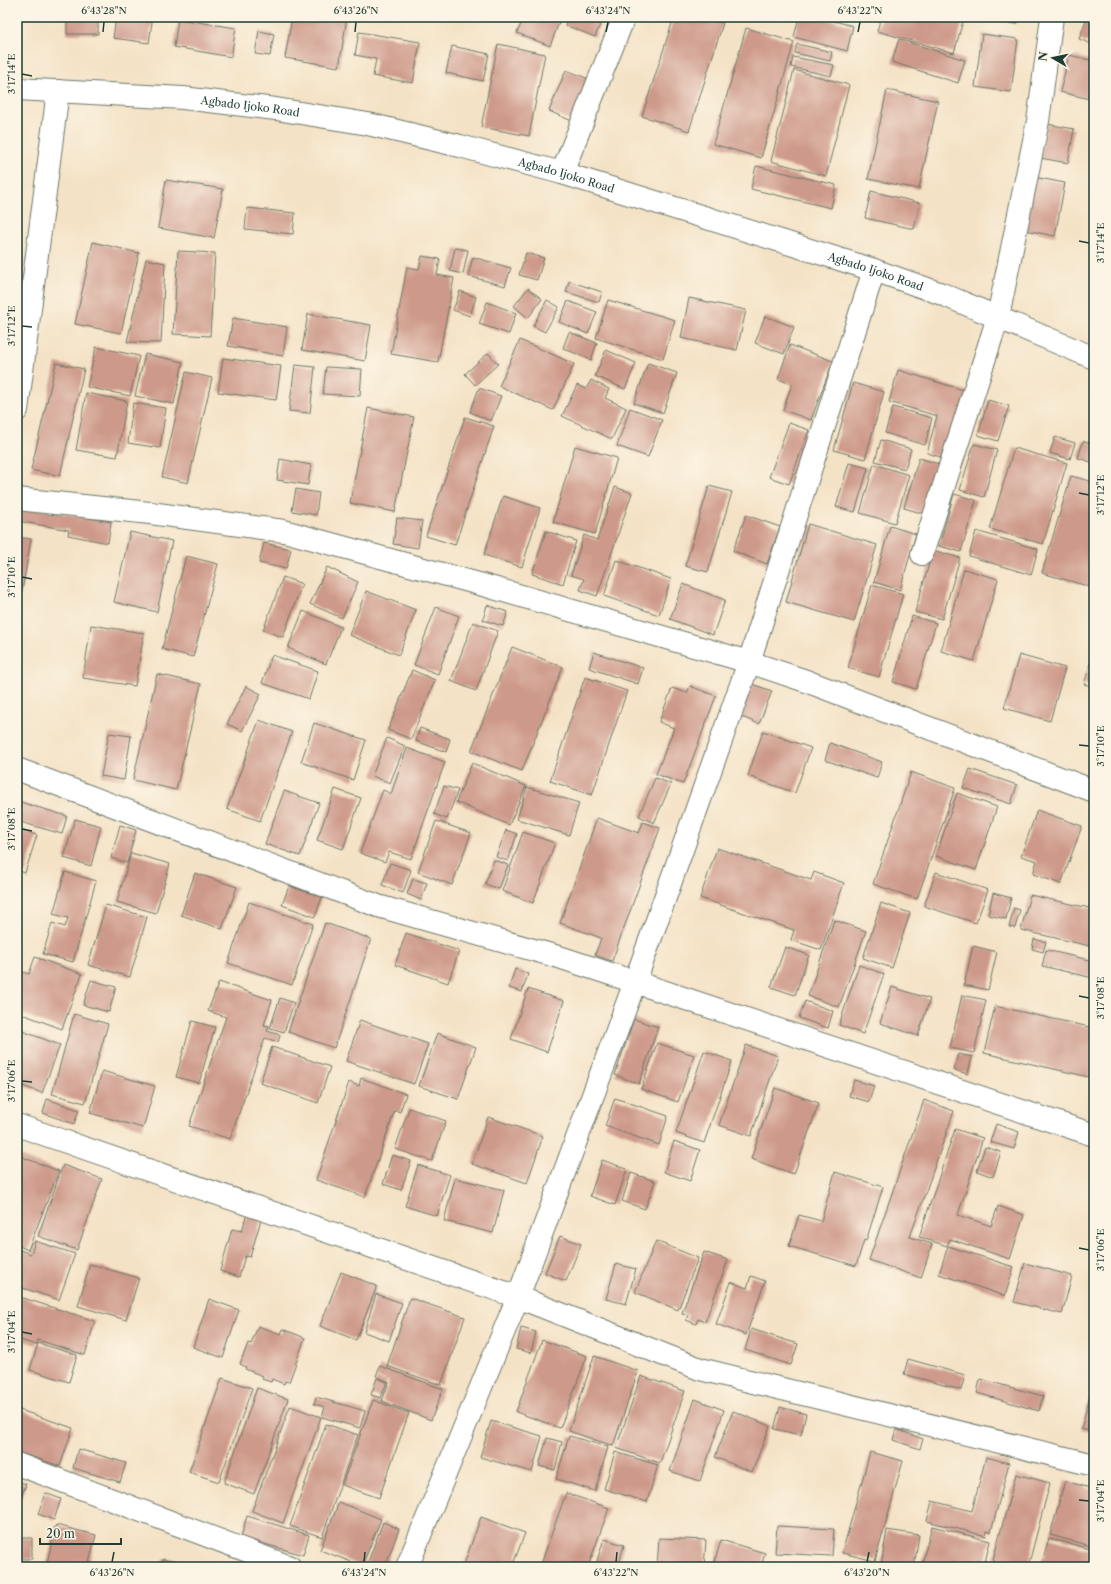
<svg xmlns="http://www.w3.org/2000/svg" width="1111" height="1584" font-family="'Libre Caslon Text',serif">
<rect width="100%" height="100%" fill="#fcf5e5"/>
<filter id="ink" filterUnits="userSpaceOnUse"><feTurbulence type="fractalNoise" baseFrequency=".025" numOctaves="2"/><feDisplacementMap in="SourceGraphic" scale="8" xChannelSelector="R" yChannelSelector="G"/><feConvolveMatrix kernelMatrix="1 2 1 2 8 2 1 2 1" color-interpolation-filters="sRGB"/></filter>
<filter id="wash" filterUnits="userSpaceOnUse"><feTurbulence type="fractalNoise" baseFrequency=".012" numOctaves="4" result="noise"/><feDisplacementMap in="SourceGraphic" scale="16" xChannelSelector="R" yChannelSelector="G"/><feGaussianBlur stdDeviation="0.9" result="paint"/><feColorMatrix in="noise" values="0 0 0 0 0 0 0 0 0 0 0 0 0 0 0 0 0 1.4 0 .05"/><feComposite in="paint" operator="in"/></filter>
<g filter="url(#wash)">
<rect width="100%" height="100%" fill="#f4e2c6"/>
<g id="blocks">
<!-- building -->
<path fill="#cd998a" d="M67,17h31v17h-31z
M116,17l36,5 -3,21 -36,-5z
M292,17h55l-8,50 -54,-9z
M524,17h37l-11,29 -33,-13z
M568,17h35l-8,20 -30,-12z
M674,17h29l20,6 -34,108 -47,-15z
M799,17h20l34,9 -6,25 -53,-14z
M881,17h83l-10,36 -77,-22z
M991,17h27l-1,7 -26,-4z
M1087,17h7v28l-15,-6z
M178,19l58,9 -5,29 -57,-10z
M746,28l48,14 -33,116 -48,-14z
M259,31l15,3 -4,22 -15,-2z
M359,32l61,10 -7,41 -40,-7 3,-17 -21,-4z
M982,34l36,5 -7,53 -36,-5z
M899,39l66,21 -7,23 -66,-21z
M498,44l47,10 -16,82 -48,-9z
M797,44l35,8 -2,9 -35,-8z
M452,46l37,8 -6,27 -37,-8z
M1069,55l25,6v39l-34,-8z
M793,57l41,8 -3,11 -40,-9z
M566,70l23,9 -17,42 -23,-10z
M794,70l55,15 -23,91 -55,-15z
M887,90l51,11 -19,88 -51,-10z
M1047,124l27,5 -6,34 -28,-5z
M756,166l80,19 -5,23 -80,-19z
M1034,177l31,6 -10,53 -30,-6z
M166,180l57,9 -9,49 -56,-10z
M871,191l49,12 -6,26 -49,-11z
M247,208l48,5 -2,21 -48,-5z
M93,242l46,11 -18,80 -46,-9z
M455,248l13,2 -5,24 -13,-3z
M178,251l37,2 -5,83 -37,-2z
M526,253l18,5 -7,22 -18,-5z
M422,256l18,3 -3,16 17,3 -16,84 -47,-8 16,-87 12,2z
M473,257l38,11 -6,18 -37,-10z
M146,259l19,4 -4,80 -34,-1z
M569,281l33,11 -3,10 -33,-10z
M528,288l14,11 -14,19 -14,-12z
M460,291l16,6 -6,19 -17,-6z
M689,298l57,12 -9,40 -56,-12z
M547,300l12,7 -14,25 -12,-6z
M608,300l67,20 -12,39 -67,-21z
M568,301l29,11 -9,22 -29,-12z
M487,302l29,11 -7,21 -30,-10z
M308,314l63,11 -6,36 -63,-11z
M765,316l29,11 -10,27 -29,-11z
M233,318l54,9 -4,29 -55,-10z
M569,332l28,11 -6,17 -28,-12z
M520,340l54,24 -21,46 -54,-24z
M790,345l43,16 -22,59 -28,-10 9,-26 -14,-5z
M96,347l43,9 -9,40 -43,-9z
M606,350l30,13 -11,26 -30,-13z
M488,353l10,11 -23,21 -10,-11z
M145,354l38,8 -9,42 -39,-8z
M223,358l58,8 -5,34 -58,-8z
M56,363l28,6 -24,107 -29,-6z
M648,363l29,10 -14,40 -29,-10z
M295,365l20,2 -5,46 -21,-2z
M326,367l36,2 -2,27 -37,-2z
M898,370l72,22 -19,68 -24,-7 10,-37 -48,-14z
M186,372l26,6 -24,105 -26,-6z
M591,380l18,9 -4,9 21,10 -14,31 -50,-23 15,-31 9,4z
M853,383l31,9 -19,67 -31,-9z
M479,388l22,8 -10,25 -21,-9z
M86,393l41,8 -10,56 -41,-7z
M988,400l21,6 -11,35 -20,-6z
M133,403l33,5 -6,40 -32,-5z
M893,407l39,11 -7,27 -40,-12z
M368,408l46,9 -19,95 -45,-9z
M630,408l32,12 -14,37 -31,-11z
M465,417l29,9 -39,119 -29,-9z
M789,423l20,7 -20,54 -20,-7z
M1055,437l20,6 -5,16 -20,-6z
M881,440l30,9 -6,20 -30,-8z
M1083,441l11,3v19l-16,-5z
M974,444l23,6 -13,47 -24,-7z
M575,446l42,12 -22,76 -42,-12z
M1014,448l53,15 -24,81 -53,-15z
M919,458l23,7 -14,50 -24,-7z
M280,459l31,6 -3,20 -31,-5z
M849,463l19,5 -13,44 -19,-5z
M874,464l35,11 -14,48 -35,-10z
M1071,476l23,6v96l-3,9 -49,-14z
M709,486l23,6 -24,80 -23,-6z
M615,487l17,6 -35,103 -17,-6 4,-11 -13,-4 13,-40 13,5z
M296,489l23,4 -3,22 -24,-4z
M954,494l22,6 -15,52 -22,-6z
M503,496l37,12 -18,59 -38,-12z
M17,505l94,17 -3,21 -40,-8 1,-5 -52,-9z
M746,515l34,12 -13,37 -34,-13z
M397,518l25,3 -4,27 -25,-4z
M808,524l69,21 -23,77 -68,-20z
M890,526l26,8 -16,56 -26,-8z
M546,531l30,10 -13,43 -31,-10z
M976,531l62,18 -7,26 -62,-19z
M130,532l42,9 -15,71 -43,-10z
M17,537l14,2 -9,52 -5,-1z
M264,543l27,6 -5,20 -27,-6z
M933,550l27,8 -18,61 -27,-7z
M186,556l32,8 -25,93 -31,-8z
M616,560l55,19 -12,36 -55,-19z
M327,567l31,15 -16,36 -32,-14z
M964,569l34,10 -24,82 -33,-10z
M283,577l19,7 -19,53 -20,-7z
M683,584l42,16 -12,35 -43,-16z
M872,585l31,9 -24,83 -31,-9z
M366,591l50,19 -17,45 -50,-20z
M487,605l21,7 -5,14 -20,-6z
M436,607l23,9 -21,58 -24,-9z
M303,611l38,16 -15,37 -38,-16z
M912,616l24,7 -20,66 -23,-7z
M473,622l25,9 -22,60 -25,-10z
M91,625l53,8 -9,53 -52,-8z
M512,647l51,20 -41,104 -51,-20z
M1094,651v36l-10,-3z
M594,652l49,16 -5,16 -49,-16z
M272,655l46,16 -9,28 -47,-16z
M1019,655l46,13 -15,53 -46,-13z
M412,670l23,10 -24,59 -23,-9z
M157,674l44,10 -25,106 -43,-10z
M585,677l42,14 -35,104 -42,-14z
M749,683l23,8 -13,33 -22,-9z
M246,686l15,8 -19,37 -15,-7z
M690,686l26,10 -33,88 -27,-10 18,-46 -15,-6 13,-34 15,5z
M259,720l33,12 -32,89 -33,-12z
M314,723l52,17 -13,40 -52,-18z
M420,728l30,11 -4,13 -30,-11z
M763,731l48,17 -16,45 -47,-17z
M109,733l22,3 -7,44 -23,-4z
M387,738l18,8 -15,37 -18,-7z
M830,743l52,19 -5,16 -52,-18z
M407,748l38,14 -34,97 -22,-7 -4,10 -25,-9 23,-63 8,4z
M472,763l54,23 -17,39 -53,-23z
M970,769l47,16 -6,19 -48,-16z
M911,772l44,16 -38,111 -44,-15z
M655,778l16,6 -17,39 -15,-7z
M444,786l14,4 -11,29 -13,-5z
M527,787l52,16 -10,32 -52,-16z
M335,789l26,9 -18,51 -26,-9z
M284,791l35,12 -19,53 -35,-12z
M957,793l40,14 -21,63 -40,-14z
M17,801l50,15 -5,18 -45,-13z
M1037,810l45,16 -21,58 -28,-10 4,-13 -16,-5z
M597,818l42,15 4,-11 17,6 -48,133 -17,-6 6,-17 -41,-15z
M75,819l26,7 -10,40 -27,-8z
M436,821l35,12 -19,52 -34,-13z
M120,825l16,5 -9,33 -16,-5z
M17,829l20,6 -12,38 -8,-3z
M506,830l11,4 -9,27 -12,-4z
M523,832l32,11 -22,60 -31,-12z
M717,848l94,32 3,-8 30,11 -23,67 -30,-10 3,-10 -94,-32z
M131,853l39,11 -14,49 -39,-11z
M494,860l14,5 -9,24 -14,-5z
M390,863l21,7 -8,23 -21,-8z
M65,872l31,9 -23,81 -30,-8 9,-31 13,4 3,-9 -15,-4z
M936,872l52,18 -12,33 -52,-17z
M195,873l42,14 -15,42 -41,-14z
M413,879l14,4 -6,17 -14,-6z
M289,886l33,11 -7,20 -33,-12z
M993,893l18,5 -5,21 -18,-4z
M1030,895l64,14v38l-73,-17z
M249,902l64,22 -21,61 -64,-22z
M881,903l29,10 -18,55 -29,-10z
M106,905l41,12 -17,60 -42,-12z
M1014,908l6,2 -5,18 -6,-1z
M834,920l32,11 -27,76 -31,-11z
M325,923l46,16 -37,109 -46,-16z
M406,933l53,18 -11,32 -53,-18z
M1034,939l12,3 -3,10 -11,-3z
M973,946l24,6 -9,38 -24,-5z
M785,947l24,8 -14,40 -24,-8z
M1046,950l48,11 -1,17 -51,-12z
M35,957l47,17 -20,55 -45,-17v-8l3,-8 -3,-1v-20l2,-4 10,3z
M859,965l25,9 -21,60 -24,-9z
M515,969l13,5 -6,18 -13,-4z
M91,980l25,7 -7,25 -26,-7z
M219,982l53,18 -8,25 5,1 -2,5 13,4 -2,7 -13,-4 -35,101 -41,-13 37,-109 -18,-6z
M892,987l38,12 -12,37 -38,-13z
M528,989l36,12 -17,51 -36,-13z
M962,995l24,5 -12,53 -24,-5z
M280,998l14,5 -10,29 -14,-4z
M805,1001l28,10 -5,17 -29,-10z
M995,1006l99,22v26l-5,23 -105,-24z
M74,1014l34,10 -23,79 -33,-9z
M634,1019l24,8 -19,57 -24,-9z
M360,1020l68,24 -14,40 -68,-23z
M192,1021l23,6 -16,56 -23,-6z
M19,1030l41,15 -18,48 -25,-9v-48z
M437,1033l39,14 -18,52 -39,-13z
M657,1043l37,12 -16,47 -37,-13z
M746,1045l32,11 -27,80 -32,-11z
M272,1047l58,20 -12,36 -58,-20z
M704,1051l28,10 -28,82 -28,-10z
M958,1054l14,3 -4,17 -14,-4z
M102,1071l53,15 -12,42 -53,-15z
M361,1078l45,16 -6,18 -5,-2 -30,87 -49,-17 33,-98 10,4z
M854,1080l20,6 -5,16 -20,-6z
M775,1088l44,15 -25,71 -43,-15z
M615,1098l53,18 -9,29 -54,-19z
M47,1099l32,11 -5,14 -31,-11z
M924,1100l30,11 -44,126 22,7 -11,34 -52,-18z
M409,1108l37,13 -14,40 -37,-12z
M488,1117l55,19 -16,47 -55,-19z
M996,1124l23,8 -5,17 -24,-7z
M955,1129l28,9 -25,77 33,11 7,-20 26,9 -14,44 -60,-20 -3,7 -28,-9z
M674,1141l26,9 -10,31 -26,-9z
M985,1147l16,5 -8,25 -16,-6z
M17,1155l42,16 -31,79 -11,-5z
M392,1155l19,6 -10,29 -18,-6z
M602,1160l25,9 -12,36 -25,-9z
M63,1165l39,14 -25,71 -39,-14z
M418,1165l32,10 -13,41 -32,-10z
M835,1172l48,15 -17,54 -2,-1 -8,26 -67,-20 10,-31 22,6z
M631,1173l24,8 -10,28 -23,-8z
M455,1178l49,12 -11,43 -49,-12z
M248,1209l15,4 -13,44 -5,-1 -6,21 -19,-6 12,-42 10,2z
M560,1236l21,8 -15,37 -21,-8z
M35,1241l40,13 -16,46 -42,-14v-37l14,5z
M656,1241l42,17 -20,52 -43,-18z
M948,1246l66,21 -9,29 -66,-22z
M704,1252l24,8 -23,62 -7,-3 -2,5 -10,-4 2,-5 -6,-2z
M1025,1263l47,13 -10,38 -48,-12z
M90,1264l49,14 -13,42 -48,-14z
M616,1264l20,5 -10,35 -20,-5z
M341,1272l36,14 -21,54 -36,-14z
M751,1276l14,5 -19,54 -30,-11 15,-42 16,6z
M376,1294l26,9 -13,38 -25,-9z
M17,1296l78,25 -10,34 -47,-15 -2,5 -19,-6z
M410,1298l55,19 -24,68 -54,-19z
M209,1299l30,11 -16,48 -30,-11z
M258,1326l23,8 2,-5 22,9 -16,44 -4,-1 -1,3 -12,-5 -1,3 -9,-3 1,-3 -18,-7 1,-2 -6,-3 8,-21 3,1z
M521,1328l15,4 -5,21 -15,-4z
M751,1329l47,15 -7,21 -46,-15z
M542,1340l45,16 -27,72 -44,-16z
M38,1343l39,12 -8,27 -39,-12z
M594,1356l44,15 -25,75 -44,-15z
M908,1359l57,16 -4,15 -57,-16z
M380,1366l63,23 -12,31 -49,-19 7,-19 -13,-6z
M641,1376l44,15 -25,72 -44,-15z
M222,1378l30,10 -33,94 -30,-10z
M377,1378l10,4 -6,16 -10,-3z
M980,1379l63,17 -4,15 -62,-18z
M257,1388l31,11 -34,95 -30,-11z
M1092,1388h2v44l-13,-3z
M316,1397l49,14 -5,17 -38,-11 3,-10 -11,-3z
M695,1399l29,11 -24,71 -30,-10z
M373,1400l36,13 -30,85 -37,-13z
M290,1406l31,11 -38,106 -31,-12z
M780,1407l26,7 -5,21 -27,-6z
M17,1409l56,19 -13,38 -43,-14z
M733,1411l37,15 -18,46 -37,-15z
M491,1421l51,15 -10,36 -52,-15z
M326,1424l32,11 -36,102 -32,-11z
M896,1429l27,10 -3,10 -27,-9z
M569,1436l39,11 -13,44 -39,-12z
M547,1438l15,4 -7,28 -16,-4z
M78,1449l48,14 -6,19 -47,-14z
M615,1452l43,13 -11,37 -43,-13z
M870,1452l33,9 -28,100 -33,-8z
M986,1457l23,6 -18,69 -4,-1 -1,5 -59,-15 5,-20 40,10z
M1016,1474l34,9 -22,84h-37z
M17,1481l9,3 -6,17 -3,-1z
M1065,1481l29,8v58l-44,-12z
M45,1493l16,6 -7,21 -16,-6z
M566,1493l43,15 -21,59h-48z
M339,1502l42,17 -19,47 -42,-16z
M247,1516l62,19 -6,20 -62,-18z
M481,1517l44,16 -13,34h-49z
M383,1522l16,7 -14,38h-19z
M56,1525l40,10 -8,32h-42z
M777,1526l57,3 -2,27 -57,-3z
M932,1526l58,15 -6,26h-63z
M887,1530l32,5 -5,32 -33,-1z
M17,1538h15v21h-15z
M659,1538l47,2 -2,27h-47z
M1049,1538l45,12 -3,17h-50z
M604,1539l20,6 -6,22h-23z
M721,1540l44,13 -4,14h-48z
M163,1559l35,7v1h-37z"/>
</g>
</g>
<g filter="url(#ink)">
<use href="#blocks" fill-opacity="0" stroke="#6a7767" stroke-width="1"/>
<g fill="none" stroke-linecap="round" stroke-linejoin="round">
<defs>
<g id="minor">
<path id="s1" d="M17,89l166,9 93,11 92,15 92,22 102,27 312,97 68,24 152,64"/>
<path d="M562,173l62,-156"/>
<path d="M17,410l41,-319"/>
<path d="M17,499l133,14 134,18 199,54 266,77 57,19 288,110"/>
<path d="M922,554l76,-237 40,-196 14,-104"/>
<path d="M17,769l361,137 184,52 73,24 459,153"/>
<path d="M17,1125l501,172 182,72 394,96"/>
<path d="M17,1464l273,103"/>
<path d="M407,1567l111,-270 117,-315 114,-320 125,-392"/>
</g>
</defs>
<!-- minor casing -->
<use href="#minor" stroke="#6a7767" stroke-width="24"/>
<!-- minor -->
<use href="#minor" stroke="#fff" stroke-width="22"/>
</g>
</g>
<!-- ticks -->
<path fill="none" stroke="#1f3d34" stroke-width="1.5" d="M103,32l1,-10M355,32l1,-10M606,32l2,-10M858,32l2,-10M22,74l10,2M1079,241l10,2M22,326l10,1M1079,493l10,2M22,577l10,2M1079,745l10,1M22,829l10,2M1079,996l10,2M22,1081l10,1M1079,1248l10,2M22,1332l10,2M1079,1500l10,1M112,1562l2,-10M364,1562l1,-10M616,1562l1,-10M867,1562l2,-10"/>
<g text-anchor="middle" stroke-width="4" stroke-linejoin="round" paint-order="stroke">
<!-- street labels -->
<g font-size="11" fill="#1f3d34" stroke="#fcf5e5">
<text dy="4" stroke="none"><textPath href="#s1" startOffset="234">Agbado Ijoko Road</textPath></text>
<text dy="4" stroke="none"><textPath href="#s1" startOffset="558">Agbado Ijoko Road</textPath></text>
<text dy="4" stroke="none"><textPath href="#s1" startOffset="882">Agbado Ijoko Road</textPath></text>
</g>
</g>
<!-- margin -->
<rect width="1111" height="1584" fill="none" stroke="#fcf5e5" stroke-width="44"/>
<!-- north arrow -->
<g transform="translate(1053 58) rotate(279)" stroke="#fcf5e5" stroke-width="3" paint-order="stroke">
<path d="M0-3L7 15L0 10L-7 15Z" fill="#1f3d34"/>
<text y="-6" font-size="11" font-weight="bold" text-anchor="middle" fill="#1f3d34">N</text>
</g>
<!-- scale -->
<path d="M40 1538v6h81v-6" fill="none" stroke="#1f3d34" stroke-width="2"/>
<text x="46" y="1538" font-size="12" fill="#1f3d34" stroke="#fcf5e5" stroke-width="3" paint-order="stroke">20 m</text>
<rect x="22" y="22" width="1067" height="1540" fill="none" stroke="#1f3d34" stroke-width="1.5"/>
<g font-size="10" text-anchor="middle" fill="#1f3d34">
<text x="104" y="14">6°43'28"N</text>
<text x="356" y="14">6°43'26"N</text>
<text x="608" y="14">6°43'24"N</text>
<text x="860" y="14">6°43'22"N</text>
<text transform="translate(11 74) rotate(-90)" y="4">3°17'14"E</text>
<text transform="translate(1100 243) rotate(-90)" y="4">3°17'14"E</text>
<text transform="translate(11 326) rotate(-90)" y="4">3°17'12"E</text>
<text transform="translate(1100 495) rotate(-90)" y="4">3°17'12"E</text>
<text transform="translate(11 577) rotate(-90)" y="4">3°17'10"E</text>
<text transform="translate(1100 746) rotate(-90)" y="4">3°17'10"E</text>
<text transform="translate(11 829) rotate(-90)" y="4">3°17'08"E</text>
<text transform="translate(1100 998) rotate(-90)" y="4">3°17'08"E</text>
<text transform="translate(11 1081) rotate(-90)" y="4">3°17'06"E</text>
<text transform="translate(1100 1250) rotate(-90)" y="4">3°17'06"E</text>
<text transform="translate(11 1332) rotate(-90)" y="4">3°17'04"E</text>
<text transform="translate(1100 1501) rotate(-90)" y="4">3°17'04"E</text>
<text x="112" y="1576">6°43'26"N</text>
<text x="364" y="1576">6°43'24"N</text>
<text x="616" y="1576">6°43'22"N</text>
<text x="867" y="1576">6°43'20"N</text>
</g>
</svg>
